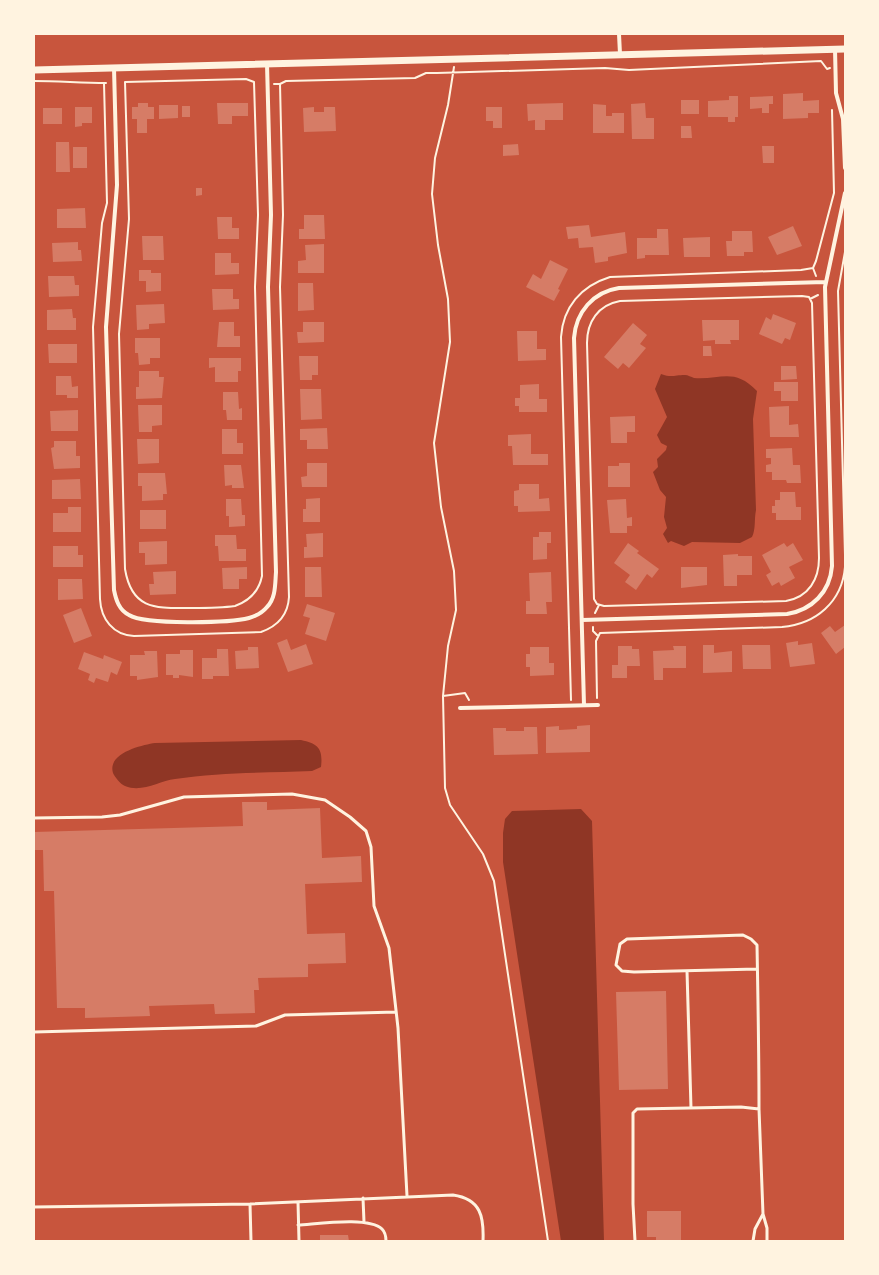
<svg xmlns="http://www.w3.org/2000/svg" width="879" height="1275" font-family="Rubik,sans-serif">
<rect width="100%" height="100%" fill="#c8553d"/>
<!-- water -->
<path fill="#8f3625" d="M661,374c11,4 13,1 24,1 3,0 6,2 9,3 27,2 40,-11 63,13l-4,28 3,91c-2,10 0,19 -4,27l-12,6 -48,-1 -8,4 -13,-5 -3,2 -5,-9 4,-6 -3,-11 2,-20 -6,-7 -7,-18 5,-5 -1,-8 9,-9 1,-4 -6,-3 -4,-8 10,-18 -12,-28z
M301,740c18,4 22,9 20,27l-9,4c-45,2 -92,1 -137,8 -16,2 -33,14 -50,7 -5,-2 -10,-9 -12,-13 -6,-20 29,-28 42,-30z
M581,809l11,12 12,420h-43l-58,-379v-29l2,-14 7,-8z"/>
<!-- building -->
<path fill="#d67c66" d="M803,93v8l16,-1v13h-11v5l-25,1v-25z
M729,96h9v21h-3v5h-7v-5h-20v-16l21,-1z
M773,96v8h-4v9h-7v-5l-12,1v-12z
M681,100h18v14h-18z
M138,103h10v4h6v12h-7v14h-10v-14h-5v-12h6z
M217,103h31v13h-16v8h-14z
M563,103v17h-18v10h-10v-10l-7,1 -1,-17z
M645,103l1,15h8v21h-22l-1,-35z
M593,104l13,1v11h6v-3h12v20h-31z
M159,105h19v13l-19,1z
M182,106h8v11h-8z
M75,107h17v16h-10v3l-7,1z
M314,107v5h10v-5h11l1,24 -32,1 -1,-24z
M486,107h16v21h-9v-7h-7z
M43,108h19v16h-19z
M681,126h10l1,12h-11z
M56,142h13l1,30h-14z
M518,144l1,11 -16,1v-11z
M762,146h12v17h-11z
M73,147h14v21h-14z
M196,188h6v7l-6,1z
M85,208l1,20h-29v-19z
M304,215h20l1,24h-26v-10h5z
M217,217h15v11h7v11h-21z
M589,225l2,12 34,-5 2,21 -19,4v4l-13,2 -2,-16 -14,1 -1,-10 -10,1 -2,-12z
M793,226l9,20 -25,9 -9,-18z
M657,229h11l1,26h-24v3l-8,1v-21h20z
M732,231h20l1,21h-9v4h-17l-1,-15h6z
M142,236h21l1,24h-21z
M710,237v20h-26l-1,-19z
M78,242v8h3l1,11 -29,1 -1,-19z
M324,244v29h-26v-12l8,-1 -1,-15z
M215,253h16v10h8v11l-24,1z
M550,260l18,9 -10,20 2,1 -6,11 -28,-14 7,-13 8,5z
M139,270h12v3h10v18l-15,1v-11h-7z
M48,276h26l1,9h4v11l-30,1z
M298,283h15l1,27 -16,1z
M212,289h21v10h6v10l-26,1z
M164,304l1,19 -16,1v5l-12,1 -1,-25z
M72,309l1,9h3v12h-29v-20z
M773,314l23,9 -6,17 -5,-2 -3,6 -23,-10 7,-17 5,3z
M702,320h37v20h-9l1,4h-16v-4l-12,1z
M219,322h15v14h6v11h-23z
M303,322h21v20l-26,1 -1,-11h6z
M633,323l14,12 -7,9 6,4 -17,20 -6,-5 -5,6 -14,-12z
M517,331h20v18h9v11l-28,1z
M135,338h25v20h-10v6l-11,1 -1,-12h-3z
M48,344h29v19h-28z
M703,346h8l1,10h-9z
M299,356h19v19h-6v5h-12z
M209,358h32v13h-3v11h-23v-15l-6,1z
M781,366h15l1,13 -16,1z
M139,371h20v6h5l-2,21 -26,1v-12h3z
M56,376h15l1,11 6,-1v12h-11v-3h-11z
M774,382h24v19h-17v-10h-7z
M539,384v15h8v13h-28v-6h-4v-8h5v-13z
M300,389h21l1,30 -21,1z
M223,392h15l1,17 3,-1v12h-15l-1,-10h-3z
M138,405h24v20l-10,1v6h-13z
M789,406v19l9,-1 1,13h-29l-1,-30z
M78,410v21h-27l-1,-20z
M635,416v16h-8v11h-16l-1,-26z
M327,428l1,21h-21v-9h-7v-11z
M222,429h15v14h6v11h-21z
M531,434v20h17v11h-35l-1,-19h-4v-11z
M137,439h22v24l-21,1z
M54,441h22v15h4v12l-26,1 -3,-21 3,-1z
M792,448l1,17h7l1,18h-14l-1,-3h-14v-8h-6v-7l5,-1v-6h-5v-9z
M307,463h20v24h-25l-1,-10 6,-1z
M619,463h11v24h-22v-21h11z
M224,465h17l3,23h-12v-3l-7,1z
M138,473h27l2,21h-4v6l-21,1v-15h-4z
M80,479l1,20h-29v-19z
M519,484h20v15l10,-1 1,13 -32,1v-6h-4v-15l5,-1z
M780,492h15l1,15h5v13h-25v-7h-4v-7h3v-6h5z
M320,498v24h-17v-13h3v-10z
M226,499h15l1,16h3v11l-16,1v-11h-3z
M626,499l1,19 5,-1v9h-5v7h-17l-3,-33z
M68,507h13v25h-28v-19h15z
M140,510h26v19h-26z
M539,532h12v11h-4v16l-14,1v-23h6z
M323,533v24l-19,1v-11h3l-1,-13z
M215,535h21l1,14h9v12h-27l-1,-15h-3z
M167,541v23l-22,1v-12h-6v-11z
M628,543l11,8 -2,2 22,16 -7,9 -5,-4 -11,16 -11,-8 5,-7 -16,-12z
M784,543l3,4 6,-4 10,17 -14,7 6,11 -14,8 -2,-4 -7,4 -6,-11 5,-3 -9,-17z
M53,546h25v9h5v12h-30z
M738,554v2h14v19h-15v11h-13l-1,-31z
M247,567v12h-8v10h-16l-1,-21z
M305,567h16l1,30h-17z
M681,567h26v18l-26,3z
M176,571v23l-26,1 -1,-11h5l-1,-12z
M551,572l1,30h-6l1,12h-21v-13h4l-1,-28z
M58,579h24l1,20 -25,1z
M307,604l28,9 -9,28 -21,-7 5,-16 -7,-2z
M81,608l11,28 -18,7 -11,-28z
M845,625v22l-9,7 -15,-21 9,-7 5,6z
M287,639l4,11 15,-6 7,20 -25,8 -11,-29z
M798,641v4l14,-2 3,21 -25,3 -4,-24z
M703,645h11v8l18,-2v21l-29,1z
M742,645h28l1,24h-28z
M618,646h14v3h7l1,17h-13v12h-15v-13h6z
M673,646h13v22h-23v12h-9l-1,-29 21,-1z
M248,647h10l1,21 -23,1 -1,-18 13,-1z
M530,647h19v16h5v12l-24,1v-9h-4v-13h4z
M217,649h11l1,27h-16v3h-11v-21h15z
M180,650h13v27l-14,-2v3h-6v-3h-7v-21h14z
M144,651h13l1,26 -21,3v-4h-7v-21h15z
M84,652l19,7 1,-4 18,7 -5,13 -6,-3 -3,10 -12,-4 -2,5 -6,-3 2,-6 -12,-5z
M590,725v27l-44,1v-26l13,-1v4l18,-1v-3z
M524,727h13l1,27 -44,1 -1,-27h13v3h18z
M242,802h25v8l53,-2 2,50 39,-2 1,26 -57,2 2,50 38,-1 1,30 -38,1v13l-50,1 1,12h-5l1,23 -40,1 -1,-10 -65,2 1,10 -65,2v-10h-28l-3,-117h-10l-1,-41h-9v-18l209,-6z
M666,991l2,98 -49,1 -3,-98z
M647,1211h34v30h-25v-4h-9z
M320,1235h28l1,6h-29z"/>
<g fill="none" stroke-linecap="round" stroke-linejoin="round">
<!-- path -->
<path stroke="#fff3e0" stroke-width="2" d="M454,67l-6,38 -13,53 -3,36 6,51 10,54 2,43 -16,101 7,64 13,64 2,39 -8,36 -5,50 2,92 5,17 33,49 11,27 54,360
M246,79l8,3 4,133 -3,72 7,289c-3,15 -13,25 -27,30 -14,2 -29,2 -43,2 -35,0 -60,3 -67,-39l-6,-235 10,-115 -4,-137z
M34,81c25,0 47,2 72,2
M104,83l3,120 -5,20 -9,104 7,272c1,20 13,36 34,37l127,-4c17,-6 27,-17 28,-35l-9,-310 3,-72 -3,-131
M274,84h6l6,-3 129,-3 11,-5h11l168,-5 24,2 192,-9 6,8 3,-1
M845,252l-7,39 7,264
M813,268l3,8
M802,296l7,1 3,6 7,255c0,21 -10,39 -33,43l-182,5 -7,-2 -3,-5 -7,-256c0,-21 11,-38 33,-42z
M810,299l8,-4
M595,613l4,-8
M593,627v4l4,4
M443,696l22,-3 4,7
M597,698l-1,-57 4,-8 182,-6c34,-3 60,-25 63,-60
M571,700l-10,-363c2,-30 20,-51 49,-60l191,-7 12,-2 3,-7 18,-68 -2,-83"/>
<!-- service -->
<path stroke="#fff3e0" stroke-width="3" d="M34,818l68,-1 18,-2 64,-18 108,-3 33,6 25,17 16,14 5,16 3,59 15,42 9,80 9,168
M757,969l-123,3 -12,-1 -6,-6 4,-21 7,-5 116,-4 8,4 6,6c1,54 2,109 2,164
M687,971l4,137
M34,1032l222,-6 29,-11 111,-3
M363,1198l1,24
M298,1202l1,39
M250,1204l1,37
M34,1207l216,-3 203,-9c28,4 31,22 30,46
M298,1225c19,-1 71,-9 84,4 4,4 4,8 4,12
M635,1241l-2,-37v-91l4,-4 104,-2 18,2 4,105 4,14v13
M753,1241l2,-12 8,-15"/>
<!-- minor -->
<path stroke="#fff3e0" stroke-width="4" d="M619,34l1,20
M835,49l1,44 7,26 2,49
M114,68l3,117 -11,142 8,263c2,10 5,20 15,25 16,10 101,8 120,3 7,-2 14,-6 18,-11 9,-9 8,-23 9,-35l-8,-285 3,-72 -4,-151
M582,620l205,-6c25,-4 43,-22 45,-48l-7,-279 20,-94
M584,705l-10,-367c2,-26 19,-46 45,-50l206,-6
M460,708l138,-3"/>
<!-- tertiary -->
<path stroke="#fff3e0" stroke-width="7" d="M34,70l811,-21"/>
</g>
<!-- border -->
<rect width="879" height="1275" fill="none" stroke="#fff3e0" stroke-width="70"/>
</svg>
